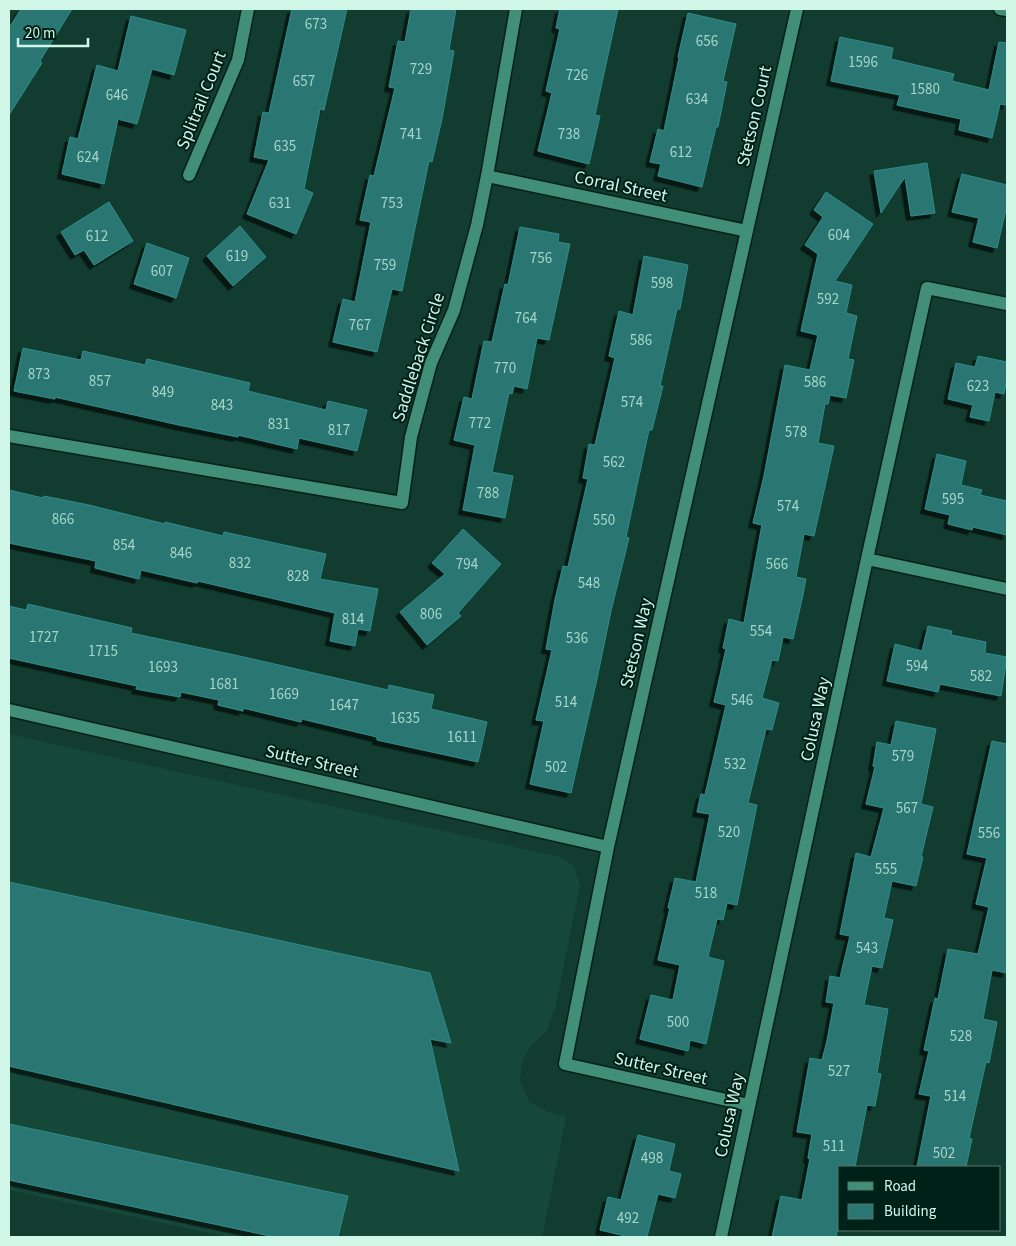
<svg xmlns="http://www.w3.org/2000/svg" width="1016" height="1246" font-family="'Source Sans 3',sans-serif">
<defs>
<filter id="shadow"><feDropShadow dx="-4.5" dy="4.5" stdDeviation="0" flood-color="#0009"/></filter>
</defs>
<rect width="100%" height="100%" fill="#113c2f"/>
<!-- built -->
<path fill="#164839" d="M9,734l551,123 14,9 6,19 -24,120 -9,26 -16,15 -9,15 -2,20 9,20 17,10 20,6 -24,120h-315l-218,-47z"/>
<!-- building -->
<path fill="#297672" stroke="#2e8d88" filter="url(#shadow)" d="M21,9h51l-32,52 2,2 -33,52v-87z
M292,9h55l-23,101 -4,-1 -16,80 9,4 -17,41 -49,-20 22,-54 -15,-3 9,-45 6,1z
M411,9h45l-7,41 5,1 -12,68 -10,43 -3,-1 -27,130 -10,-2 -15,63 -44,-10 10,-43 12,3 16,-80 -11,-2 10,-45 4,1 21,-88 -6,-1 9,-46 7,1z
M560,9h58l-23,106 5,1 -11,48 -51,-13 14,-58 -6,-2 14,-62 -4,-1z
M688,13l48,11 -13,57 4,1 -9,45h-2l-14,60 -44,-11 3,-12 -11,-2 8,-33 6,2 15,-73 -1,-1z
M131,16l55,14 -12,45 -22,-6 -15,55 -19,-5 -14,65 -42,-10 8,-37 8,2 19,-74 21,6z
M840,37l53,11 -2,11 63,15 -2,7 37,9 10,-48 8,1v62l-7,-1 -8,34 -33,-8 2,-11 -64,-14 3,-10 -69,-14z
M927,163l8,50 -24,3 -6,-39 -24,36 -7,-42z
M962,174l45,11v20l-10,43 -24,-6 6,-24 -27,-6z
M826,192l47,32 -38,57 17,4 -6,28 11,3 -9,43 6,1 -8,38 -16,-3 -2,9h-3l-7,39 16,3 -20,90 -10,-2 -8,43 10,2 -3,16 -10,44 -10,-2 -5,24 -6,-1 -10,38 17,5 -7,27 -6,-1 -18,74 9,2 -20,100 -10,-2 -4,17 -6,-1 -9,38 16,4 -18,83 -16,-4 -2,11 -48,-12 11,-44 22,5 7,-35 -22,-5 12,-52h-2l7,-30 21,4 14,-68 -13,-2 4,-18 4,1 21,-90 -12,-3 12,-53 -3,-1 6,-29 15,4 18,-98 -9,-2 11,-47 21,-111 25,5 8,-35 -17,-4 17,-77 -13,-9 18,-28 -9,-7z
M109,202l24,39 -39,24 -10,-15 -9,5 -14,-23z
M240,226l26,31 -33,29 -26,-30z
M520,227l39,7 -1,8 12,2 -21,96 -12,-2 -10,51 -13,-3 -2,8 -3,-1 -17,79 21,4 -8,42 -42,-8 12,-65 -21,-5 10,-43 8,2 12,-58 8,1 13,-58 3,1z
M147,243l42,15 -13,40 -42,-14z
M644,256l44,9 -8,44h-3l-17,77h3l-11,44h-3l-23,107 3,1 -18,73 -14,68 -26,114 -41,-9 14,-63 -8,-1 16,-70 -6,-1 9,-49 8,-34 5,1 20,-88 -5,-1 6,-34 6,1 20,-87 -6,-2 10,-45 14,4z
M23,348l58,12 2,-9 62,14 2,-6 103,24 -2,8 78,19 2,-9 39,9 -10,41 -58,-13 -2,11 -59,-14v2l-59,-12 -124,-28v2l-41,-8z
M978,356l29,6v17l-3,15 -9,-2 -6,29 -19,-4 3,-12 -25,-6 8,-36 19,4z
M937,454l29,7 -5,24 21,5 -2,5 27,6v34l-34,-8 -1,3 -24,-6 2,-9 -25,-6z
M9,490l34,8 1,-2 45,9 76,19v-2l58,14 1,-4 102,22 -6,25 58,10 -8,42 -12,-2 -3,17 -25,-5 5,-28 -137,-32 -1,2 -56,-13 -2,9 -44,-11 1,-7 -87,-18z
M463,529l38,35 -43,49 3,3 -34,29 -27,-33 45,-38 -13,-11z
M28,604l104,24 -1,5 113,24 144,33 1,-5 45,10 -3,14 56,13 -9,40 -101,-22v-3l-75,-18 -1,3 -58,-14v3l-25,-6 1,-5 -38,-8 -1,5 -44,-8 1,-3 -128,-28v-52l17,4z
M928,626l24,5 -1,4 35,7 -1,11 22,4 -6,39 -61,-12 -2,8 -51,-11 8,-37 27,7z
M896,721l40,8 -15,75 12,3 -12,50h2l-7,29 -24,-5 -8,37 9,2 -11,48 -10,-2 -8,39 24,4 -11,64 4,1 -6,32 -8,-1 -12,62h-15v52l-4,18h-64l9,-41 21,4 8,-41 -2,-1 4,-24 -15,-2 13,-74 12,2 5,-19 7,-38 -8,-1 4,-26 10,2 10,-42 -10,-2 16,-81 15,4 13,-49 -18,-4 9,-37 -2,-1 4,-24 14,3z
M992,741l15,3v229l-15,-3 -9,49 14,3 -8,41 -3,-1 -17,76 3,1 -6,28h-49l14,-71 -12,-2 10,-43 -5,-1 11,-52 3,1 10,-50 30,5 11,-47 -13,-3 11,-46 -20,-4z
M9,882l421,91 21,70 -21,-4 29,132 -450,-105z
M9,1124l339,72 -10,41h-63l-266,-57z
M638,1135l37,9 -6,27 12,3 -6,24 -17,-4 -11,43h-17l-30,-7 8,-33 13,3z"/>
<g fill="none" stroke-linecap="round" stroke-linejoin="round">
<defs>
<path id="minor" d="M1000,9l7,1
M189,175l49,-115 10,-51
M487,176l260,55
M9,436l393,67 9,-66 20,-74 23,-53 23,-85 10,-49 29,-167
M867,559l140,30
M9,710l599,137
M749,1105l-184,-41 43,-217 189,-838
M721,1237l146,-678 60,-271 80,16"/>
</defs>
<!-- minor casing -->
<use href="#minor" stroke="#072018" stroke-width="15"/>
<!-- minor -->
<use href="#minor" stroke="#408f76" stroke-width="12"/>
</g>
<g text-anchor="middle" stroke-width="4" stroke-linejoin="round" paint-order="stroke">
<!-- number labels -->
<g font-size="15" fill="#a6d6ca">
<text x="316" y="29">673</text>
<text x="707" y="46">656</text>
<text x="863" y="67">1596</text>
<text x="421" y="74">729</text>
<text x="577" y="80">726</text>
<text x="304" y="86">657</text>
<text x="925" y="94">1580</text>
<text x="117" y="100">646</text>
<text x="697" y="104">634</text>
<text x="411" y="139">741</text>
<text x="569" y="139">738</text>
<text x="285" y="151">635</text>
<text x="681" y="157">612</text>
<text x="88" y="162">624</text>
<text x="280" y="208">631</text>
<text x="392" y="208">753</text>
<text x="839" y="240">604</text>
<text x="97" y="241">612</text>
<text x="237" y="261">619</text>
<text x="541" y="263">756</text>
<text x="385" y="270">759</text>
<text x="162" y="276">607</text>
<text x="662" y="288">598</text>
<text x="828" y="304">592</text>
<text x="526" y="323">764</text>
<text x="360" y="330">767</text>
<text x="641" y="345">586</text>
<text x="505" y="373">770</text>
<text x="39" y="379">873</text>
<text x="100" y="386">857</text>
<text x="815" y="387">586</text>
<text x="978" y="391">623</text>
<text x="163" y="397">849</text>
<text x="632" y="407">574</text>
<text x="222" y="410">843</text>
<text x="480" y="428">772</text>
<text x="279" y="429">831</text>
<text x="339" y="435">817</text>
<text x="796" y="437">578</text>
<text x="614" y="467">562</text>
<text x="488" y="498">788</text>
<text x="953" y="504">595</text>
<text x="788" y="511">574</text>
<text x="63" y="524">866</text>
<text x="604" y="525">550</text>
<text x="124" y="550">854</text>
<text x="181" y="558">846</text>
<text x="240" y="568">832</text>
<text x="467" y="569">794</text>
<text x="777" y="569">566</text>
<text x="298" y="581">828</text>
<text x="589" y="588">548</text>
<text x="431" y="619">806</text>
<text x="353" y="624">814</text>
<text x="761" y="636">554</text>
<text x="44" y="642">1727</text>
<text x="577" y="643">536</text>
<text x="103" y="656">1715</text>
<text x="917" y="671">594</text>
<text x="163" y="672">1693</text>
<text x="981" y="681">582</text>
<text x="224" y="689">1681</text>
<text x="284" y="699">1669</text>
<text x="742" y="705">546</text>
<text x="566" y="707">514</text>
<text x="344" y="710">1647</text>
<text x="405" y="723">1635</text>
<text x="462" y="742">1611</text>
<text x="903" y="761">579</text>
<text x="735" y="769">532</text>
<text x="556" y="772">502</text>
<text x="907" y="813">567</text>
<text x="729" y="837">520</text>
<text x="989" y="838">556</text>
<text x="886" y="874">555</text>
<text x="706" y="898">518</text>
<text x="867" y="953">543</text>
<text x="678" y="1027">500</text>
<text x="961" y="1041">528</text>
<text x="839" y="1076">527</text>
<text x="955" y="1101">514</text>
<text x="834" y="1151">511</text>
<text x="944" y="1158">502</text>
<text x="652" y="1163">498</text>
<text x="628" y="1223">492</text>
</g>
<!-- street labels -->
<g font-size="18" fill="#d0f6e7" stroke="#002118">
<text transform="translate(201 100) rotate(-68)" y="6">Splitrail Court</text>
<text transform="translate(754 116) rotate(-77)" y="6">Stetson Court</text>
<text transform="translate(621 186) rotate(12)" y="6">Corral Street</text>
<text transform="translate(418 357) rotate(-72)" y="6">Saddleback Circle</text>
<text transform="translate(636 643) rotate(-77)" y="6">Stetson Way</text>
<text transform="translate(815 719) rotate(-78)" y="6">Colusa Way</text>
<text transform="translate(312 761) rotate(13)" y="6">Sutter Street</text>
<text transform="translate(661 1068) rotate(13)" y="6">Sutter Street</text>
<text transform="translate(729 1115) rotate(-78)" y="6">Colusa Way</text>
</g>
</g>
<!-- border -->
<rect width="1016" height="1246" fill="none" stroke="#d0f6e7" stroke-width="20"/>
<!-- legend -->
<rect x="838" y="1166" width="162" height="65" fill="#002118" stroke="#53766b"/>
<rect x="848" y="1182" width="25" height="8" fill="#408f76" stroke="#53766b"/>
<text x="884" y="1191" font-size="15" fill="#d0f6e7">Road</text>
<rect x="848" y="1204" width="25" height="15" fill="#297672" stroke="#53766b"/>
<text x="884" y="1216" font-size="15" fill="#d0f6e7">Building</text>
<!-- scale -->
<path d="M18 38v8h70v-8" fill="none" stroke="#d0f6e7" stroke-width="2.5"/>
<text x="25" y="38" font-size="15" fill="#d0f6e7" stroke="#002118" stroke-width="4" paint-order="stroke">20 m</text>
</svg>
